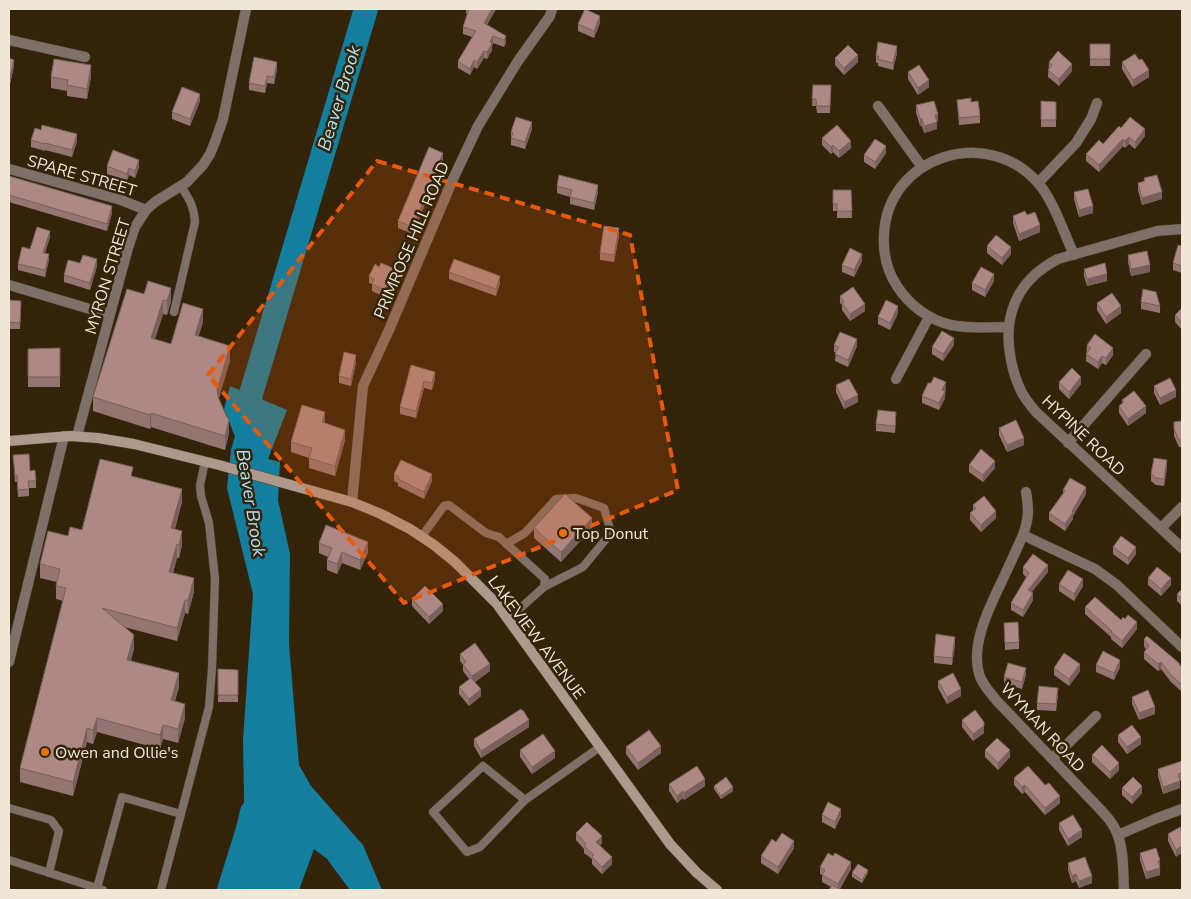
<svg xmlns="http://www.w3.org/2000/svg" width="1191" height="899" font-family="'Nunito Sans',sans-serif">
<rect width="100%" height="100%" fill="#332409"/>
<!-- water -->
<path fill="#137e9d" d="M230,386l57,24 -19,49 12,3 -2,38 12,54 -1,90 10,121 12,21 52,59 19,45h-32l-23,-31 -13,-10 -15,41h-57l3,-36 -2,-114 10,-146 -26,-106 4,-38 4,-14 -11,-27z"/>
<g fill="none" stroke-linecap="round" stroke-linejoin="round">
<!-- river -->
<path stroke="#137e9d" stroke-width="24" d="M244,427l7,-33 115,-385
M229,890l19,-61 4,-17"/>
<defs>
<path id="service" d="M174,312l21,-90c-1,-16 -6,-23 -14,-36
M422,536l22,-30 5,-1 37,28 13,4 46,42 -1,8 -36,32
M506,544l19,-11 31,-34 20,-1 28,10 7,25 -28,34 -39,20
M525,800l-45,47 -13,5 -34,-40 50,-46 42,34 75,-53
M9,808l42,12 8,11 -10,42
M9,860l94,30
M97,888l25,-91 59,17
M161,890l48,-183 3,-39 3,-89 -6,-56 -8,-27 -1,-11 5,-23"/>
<path id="minor" d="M9,40l76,17
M878,106l44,61
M9,169l112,31 25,10
M1038,183l38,-40 15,-24 6,-16
M1182,229l-25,2 -99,28c-41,21 -56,57 -47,101 2,11 6,23 11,33 4,7 9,13 14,19l146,136
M9,285l101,30
M1008,327c-19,0 -38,2 -57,-2 -22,-5 -42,-20 -54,-39 -10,-15 -14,-33 -13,-51 3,-79 104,-111 155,-51 15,18 25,49 35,71
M896,379l33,-62
M77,436l51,-188 7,-21 11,-17 9,-8 32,-20 16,-17 7,-11 5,-12 8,-23 23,-110
M1068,443l78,-89
M1026,492c3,18 3,26 -3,43 -7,16 -14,31 -21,46 -13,27 -34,68 -21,98 4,8 10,15 16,22l101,106c8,8 17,18 20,29 6,16 5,37 6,54
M1161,528l21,-21
M1023,535l72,34 22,16 65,62
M9,662l55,-226
M1052,759l44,-43
M1118,835l37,-16 27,-10"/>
<path id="tertiary" d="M352,502l11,-116 26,-56 64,-151 25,-53 40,-65 32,-45 2,-7"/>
<path id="secondary" d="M9,441l61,-5 28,2 36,6 85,21 133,37 29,12 29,15 24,16 21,17 42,42 173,240 27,29 20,17"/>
</defs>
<!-- service casing -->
<use href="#service" stroke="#4d3f26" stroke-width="9"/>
<!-- minor casing -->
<use href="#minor" stroke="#4d3f26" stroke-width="11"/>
<!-- tertiary casing -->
<use href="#tertiary" stroke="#4d3f26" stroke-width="11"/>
<!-- secondary casing -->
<use href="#secondary" stroke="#4d3f26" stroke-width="11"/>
<!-- service -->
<use href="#service" stroke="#7d7068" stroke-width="8"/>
<!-- minor -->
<use href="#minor" stroke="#7d7068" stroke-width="10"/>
<!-- tertiary -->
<use href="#tertiary" stroke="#7d7068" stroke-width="10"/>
<!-- secondary -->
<use href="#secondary" stroke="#ae998c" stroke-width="10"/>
</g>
<!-- wall -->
<path fill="#957572" d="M466,9h30l-9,16 19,11v7l-2,4 -11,-4 -1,3v4l-5,9 -3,-1 -7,11 -3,-2 -4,8 -12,-7v-7l14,-24 -9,-3v-7l4,-13 -1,-1z
M600,23l-6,15 -16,-7v-7z
M1090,44h20v22h-20z
M897,53l-4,17 -15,-4v-3h-2v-7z
M9,58l5,8 -4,18 -1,-1z
M835,58l23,4 -14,13 -9,-10z
M1049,62l23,9 -13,15 -11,-9z
M1122,62l27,15 -16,10 -11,-18z
M277,69l-3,15 -7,-1 -2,10 -16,-3v-7z
M908,72l21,15 -11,8 -10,-16z
M91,76l-4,23 -20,-3v-5l-16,-3v-11z
M813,85h18l-1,28h-13l-1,-7h-4z
M957,100l14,2 9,14v7l-21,2z
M200,101l-10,25 -18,-7v-7z
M1041,101l15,1v25h-15z
M916,105l22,16h-1v8l-13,4 -2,-7h-2l-4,-14z
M1121,128l24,8 -10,13 -6,-5 -4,4 -2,-2 -24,26 -13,-11v-7l17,-10z
M532,129l-7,20 -14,-4v-13z
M822,138l29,10 -12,10 -6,-6 -2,2 -9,-9z
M31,140l46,1 -5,16 -27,-7v1l-14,-4z
M886,153l-11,16 -11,-7v-7z
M443,160l-30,74 -15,-6v-7z
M107,166l32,1 -4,11 -6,-3 -2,6 -20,-7z
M9,176l103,37 -5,18 -98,-29z
M1144,178l18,21 -20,6 -4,-15v-7l6,-2z
M557,186l41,6 -4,18 -24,-6v-7l-13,-4z
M833,190h18l1,28h-15v-7h-4z
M1074,192l19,21 -14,4 -5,-18z
M1027,215l13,17 -21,9 -6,-18v-7z
M619,235l-5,27 -14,-2v-7z
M50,237l-5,16 4,7 -4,17 -27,-7v-6l12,-15z
M987,246l24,8 -9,11 -15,-12z
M1182,246v27l-9,-3v-7z
M1128,255l22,17 -19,4 -3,-14z
M862,261l-8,16 -12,-5v-7z
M80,263l17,3 -7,24 -26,-8v-7z
M1084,269l23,12 -20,5 -3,-10z
M449,272l51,11 -4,13 -47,-17z
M369,276h26l-10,21 -13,-6v-7l-3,-1z
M994,281l-9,16 -13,-7v-7z
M127,289l44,12 -4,14 -4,-1 -8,25 16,5 32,-22 -5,14 32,24 -11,38 10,35 -4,17 -74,-23 -1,2 -57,-18v-14z
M840,296l25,15 -15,10 -8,-11v-5l-2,-2z
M9,300l12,7 -1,22h-11z
M1141,302l19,4v7l-19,-4z
M1097,303l24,10 -15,11 -9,-14z
M1182,308v22l-7,-8v-7z
M898,313l-8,17 -12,-6v-7z
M834,345l23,1 -9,21 -13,-6 1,-9h-2z
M954,345l-11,16 -11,-7v-7z
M1087,345l26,10 -7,10 -4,-2 -4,6 -12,-8z
M60,348v39h-32v-38z
M356,362l-5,24 -12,-3v-7z
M411,365l24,14 -3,11 -8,-2 -8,30 -16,-4v-7z
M1059,382l22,2 -12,15 -10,-10z
M836,385l22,17 -14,7 -8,-17z
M1154,386l22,11 -16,8 -6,-12z
M946,389l-1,2v7l-6,12 -17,-7v-7z
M1122,400l24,13 -18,13 -9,-13v-7l3,-2z
M896,419l-1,14 -19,-2v-7z
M1182,421v26h-3l-5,-11v-14z
M325,423l20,17 -10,36 -26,-8v-10l-18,-6v-10z
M999,428l25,17 -17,7 -8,-17z
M13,455l17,16 6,10v7h-7v8l-11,1 -1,-15h-2z
M969,465l26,3 -12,14 -14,-10z
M1167,467l-3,19 -8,-1 -5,-4v-7z
M394,474l38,7 -8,18 -26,-13v-3l-4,-2z
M133,476l49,26 -7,27 7,16 -3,13h-2l-4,15 21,19 -6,22 -3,-1 -8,28 -53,-14 10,22 -3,11 48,27 -4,14 10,17 -7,25 -15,-4 -3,10 -63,-17 -4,12 -6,-2 -14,54 -53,-14v-14l43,-167 -7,-2v-13l1,-4 -17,-4v-14l28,-28 14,-6z
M1063,490l23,4 -13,22v3l-8,12 -16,-11v-7l14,-20z
M973,505l23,13 -15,14 -11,-12v-7l3,-3z
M534,528h58l-31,34 -27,-24z
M319,543l49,10 -8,17 -18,-7 -5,11 -10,-4v-10l1,-3 -9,-4z
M1113,547l23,7 -8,11 -15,-11z
M1023,567l25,5 -17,20 2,8 -10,17 -12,-7v-7l15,-26 -3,-3z
M1148,578l23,7 -10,11 -13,-11z
M1059,584l24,2 -9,15 -15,-10z
M1182,589v17l-5,-5v-7z
M412,599l31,12 -14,13 -17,-18z
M1085,607l36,13 16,9 -15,19 -11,-9v-2l-26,-23z
M1004,623l15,19v7l-14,1z
M1144,639l38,29v24l-11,-10 -10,-13 -3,2 -14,-12v-7l2,-2 -2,-4z
M955,644l-3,21 -18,-2v-7z
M460,654l30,17 -15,11 6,14 -12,10 -10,-12v-7l10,-8 -6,-8v-6l-3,-4z
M1096,665l24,2 -6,13 -18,-8z
M1054,668l26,3 -11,15 -15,-11z
M218,669l20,1v32h-20z
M1026,675l-4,14 -18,-5v-7z
M938,681l23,15 -14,8 -9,-16z
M1058,695l-2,16 -19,-1v-7z
M1132,697l23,17 -16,6 -7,-16z
M522,711l7,16 -48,31 -7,-12v-7z
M962,720l22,13 -11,8 -11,-14z
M1118,735l23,9 -14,10 -9,-12z
M626,747l35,6 -23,17 -12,-16z
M520,750l35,8 -23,16 -12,-17z
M985,750l25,7 -12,13 -13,-13z
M1092,755l27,15 -9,9 -18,-17z
M1182,761v19l-2,1v7l-17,6 -5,-18v-7z
M1014,778l46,25 -15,12 -20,-23 -3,2 -8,-9z
M669,784l36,2 -21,14 -1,-2 -6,5 -8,-12z
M714,786l19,5 -12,8 -7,-10z
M1122,788l20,5 -10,11 -10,-9z
M822,815l19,1 -6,13 -13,-7z
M1059,823l23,14 -14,9 -9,-16z
M1180,827l-4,30 -8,-16v-7z
M576,833l26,10 -2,2 12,19 -10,10 -10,-10v-5l-8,-6v-4l-8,-9z
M776,842l18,6 -16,26 -17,-11v-7z
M1140,853l20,14v8l-14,4 -6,-19z
M1068,863l24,20 -13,5 -3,-7 -4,2 -4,-13z
M820,867l31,2 -11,20 -9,-2 -9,-5v-7l-2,-1z
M852,873h16l-6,10 -10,-6z"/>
<!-- shaded-wall -->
<path fill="#795f5d" d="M492,9h4l-12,21v-7z
M600,16v7l-6,15v-7z
M493,36v7l-1,3v4l-5,9v-7l3,-10z
M506,36v7l-2,4v-7z
M897,46v7l-4,17v-7z
M484,51v7l-7,11v-7z
M858,55v7l-14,13v-7z
M14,60v6l-4,18v-8z
M474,60v7l-4,8v-6z
M277,62v7l-3,15v-7z
M1072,64v7l-13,15v-7z
M91,65v11l-4,23v-10z
M1149,70v7l-16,10v-7z
M267,76v7l-2,10v-7z
M929,80v7l-11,8v-7z
M200,94v7l-10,25v-7z
M938,114v7l-3,1v-7z
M920,119h2v7h-2z
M532,122v7l-7,20v-7z
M937,122v7l-13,4v-7z
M1145,129v7l-10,13v-7z
M77,134v7l-5,16v-7z
M1129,137v7l-4,4v-7z
M1123,139v7l-24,26v-7z
M851,141v7l-12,10v-7z
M833,145v7l-2,2v-7z
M886,146v7l-11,16v-7z
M443,153v7l-30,74v-7z
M139,160v7l-4,11v-7z
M129,168v7l-2,6v-7z
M598,185v7l-4,18v-7z
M1162,192v7l-20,6v-7z
M112,206v7l-5,18v-7z
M1093,206v7l-14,4v-7z
M1040,225v7l-21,9v-7z
M619,228v7l-5,27v-7z
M50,231v6l-7,22v-6z
M1011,247v7l-9,11v-7z
M49,254v6l-4,17v-7z
M862,254v7l-8,16v-7z
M97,259v7l-7,24v-7z
M1150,265v7l-19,4v-7z
M395,269v7l-10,21v-7z
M994,274v7l-9,16v-7z
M1107,274v7l-20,5v-7z
M500,276v7l-4,13v-7z
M171,288v13l-4,14v-14z
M163,300v14l-12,37v-13z
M865,304v7l-15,10v-7z
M898,306v7l-8,17v-7z
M1121,306v7l-15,11v-7z
M203,309v13l-8,27v-14z
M954,338v7l-11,16v-7z
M857,339v7l-9,21v-7z
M230,346v14l-13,44v-14z
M1113,348v7l-7,10v-7z
M356,355v7l-5,24v-7z
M1102,356v7l-4,6v-7z
M435,372v7l-3,11v-7z
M1081,377v7l-12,15v-7z
M424,381v7l-8,30v-7z
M946,382l-1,16 -6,12v-7l3,-13z
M1176,390v7l-16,8v-7z
M858,395v7l-14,7v-7z
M1146,406v7l-18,13v-7z
M325,412v11l-3,10v-11z
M151,413v14l-1,2v-14z
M229,420v13l-4,17v-14z
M345,430v10l-10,36v-10z
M1024,438v7l-17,7v-7z
M1167,460v7l-3,19v-7z
M995,461v7l-12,14v-7z
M432,474v7l-8,18v-7z
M1086,487v7l-13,22v3l-8,12v-7z
M182,489v13l-11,40v-14z
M996,511v7l-15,14v-7z
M592,518v10l-31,34v-10z
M182,531v14l-3,13v-13z
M368,542v11l-8,17v-10z
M177,544v14l-8,28v-14z
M1136,547v7l-8,11v-7z
M342,552v11l-5,11v-10z
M1048,565v7l-20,25v-7z
M194,578v14l-6,22v-14z
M1171,578v7l-10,11v-7z
M1083,579v7l-9,15v-7z
M1033,593v7l-10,17v-7z
M185,600v13l-8,28v-13z
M443,604v7l-14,13v-7z
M1137,622v7l-15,19v-7z
M134,635v14l-7,24v-13z
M955,637v7l-3,21v-7z
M1120,660v7l-6,13v-7z
M1161,662v7l-3,2v-7z
M490,664v7l-18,13v-8z
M1080,664v7l-11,15v-7z
M1026,668v7l-4,14v-7z
M179,673v14l-8,27v-14z
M481,689v7l-12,10v-7z
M961,689v7l-14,8v-7z
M185,704v14l-7,25v-14z
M1155,707v7l-16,6v-7z
M97,718v14l-4,12v-14z
M529,720v7l-48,31v-7z
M163,725v14l-3,10v-14z
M984,726v7l-11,8v-7z
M87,728v14l-14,54v-14z
M1141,737v7l-14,10v-7z
M661,746v7l-23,17v-7z
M1010,750v7l-12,13v-7z
M555,751v7l-23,16v-7z
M1119,763v7l-9,9v-7z
M705,779v7l-21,14v-7z
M1180,781v7l-17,6v-7z
M1025,785v7l-3,2v-7z
M1142,786v7l-10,11v-7z
M733,787v4l-12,8v-3z
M683,791v7l-6,5v-7z
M1060,796v7l-15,12v-7z
M841,809v7l-6,13v-7z
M1082,830v7l-14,9v-7z
M602,836v7l-6,6v-7z
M794,841v7l-16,26v-7z
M1182,846v7l-6,4v-7z
M612,857v7l-10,10v-7z
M1160,860v7l-2,1v-7z
M851,862v7l-13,21v-6z
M1160,868v7l-14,4v-7z
M868,870v3l-6,10v-3z
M1076,874v7l-4,2v-7z
M1092,876v7l-13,5v-7z"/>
<!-- building -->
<path fill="#ad8885" stroke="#795f5d" d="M469,9h23l-8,14 22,13 -2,4 -11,-4 -3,6 2,2 -5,8 -3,-1 -7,11 -3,-2 -4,9 -12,-8 18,-30 -13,-4z
M585,9l15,7 -6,15 -16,-7z
M878,42l19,4 -4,17 -15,-4 1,-3h-3z
M1090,44h20v15h-20z
M848,45l10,10 -14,13 -9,-10z
M1058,51l14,13 -13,15 -11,-9 4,-5 -3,-3z
M1135,54l4,6 3,-1 7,11 -16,10 -11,-18z
M254,57l23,5 -3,15 -7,-1 -2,10 -16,-3z
M9,58l5,2 -4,16h-1z
M54,59l37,6 -4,24 -20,-4 1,-5 -17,-3z
M919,65l10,15 -11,8 -10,-16z
M813,85h18l-1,21h-13l-1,-7h-4z
M182,87l18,7 -10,25 -18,-7z
M971,98v4l7,-1 2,15 -21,2 -2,-18z
M934,101l4,13 -3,1 2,7 -13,4 -2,-7h-2l-4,-14z
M1041,101l15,1v18h-15z
M516,117l16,5 -7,20 -14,-4 2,-5 -2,-1z
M1130,117l15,12 -10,13 -6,-5 -4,4 -2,-2 -24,26 -13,-11 13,-14 4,4 16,-18 2,2z
M42,125l35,9 -5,16 -27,-7v1l-14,-4 4,-12 6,2z
M837,125l14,16 -12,10 -6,-6 -2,2 -9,-9z
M875,139l11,7 -11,16 -11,-7z
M429,147l14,6 -30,74 -15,-6z
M113,150l26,10 -4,11 -6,-3 -2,6 -20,-8z
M559,175l39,10 -4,18 -24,-6 2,-7 -15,-4z
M1157,175l5,17 -20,6 -4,-15 7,-2 -1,-3z
M9,176l103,30 -5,18 -98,-29z
M1088,189l5,17 -14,4 -5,-18z
M833,190h18l1,21h-15v-7h-4z
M1025,211l2,4 8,-3 5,13 -21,9 -6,-18z
M604,226l15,2 -5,27 -14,-2z
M37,227l13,4 -7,22 6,1 -4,16 -27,-6 4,-17 8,2z
M996,235l15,12 -9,11 -15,-12z
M1178,245l4,1v20l-9,-3z
M850,248l12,6 -8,16 -12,-5z
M1147,251l3,14 -19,4 -3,-14z
M83,255l14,4 -7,24 -26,-8 4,-15 12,3z
M454,259l46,17 -4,13 -47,-17z
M381,263l14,6 -10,21 -13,-6 2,-5 -5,-3 6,-12 4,3z
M1105,263l2,11 -20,5 -3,-10z
M981,267l13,7 -9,16 -13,-7z
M148,281l23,7 -4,13 -4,-1 -12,38 20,6 12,-41 20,6 -8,26 35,11 -13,44 1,7 8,18 3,5 -4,16 -74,-23 -1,2 -57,-18 34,-108 17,5z
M853,287l12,17 -15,10 -8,-11 2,-1 -4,-6z
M1143,289l13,3 4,14 -19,-4z
M1112,293l9,13 -15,11 -9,-14z
M9,300l12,1 -1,22 -11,-1z
M886,300l12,6 -8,17 -12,-6z
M1182,308v15l-7,-8z
M942,331l12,7 -11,16 -11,-7z
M840,332l17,7 -9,21 -13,-6 4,-7 -5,-2z
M1095,334l18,14 -7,10 -4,-2 -4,6 -12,-8 5,-6 -4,-3z
M60,348v29h-32v-28z
M344,352l12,3 -5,24 -12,-3z
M411,365l24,7 -3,11 -8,-2 -8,30 -16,-4z
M1072,368l9,9 -12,15 -10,-10z
M934,377l12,5 -4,8 3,1 -6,12 -17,-7 6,-13h3z
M1170,378l6,12 -16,8 -6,-12z
M849,379l9,16 -14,7 -8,-17z
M1134,391l12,15 -18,13 -9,-13 5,-4 -2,-2z
M302,405l23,7 -3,10 23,8 -10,36 -26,-8 3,-10 -21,-6z
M878,410l18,2 -1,14 -19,-2z
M1016,420l8,18 -17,7 -8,-17z
M1182,421v19h-3l-5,-11v-7z
M981,449l14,12 -12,14 -14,-10z
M29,454l1,17 5,-1 1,11h-8l1,8 -11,1 -1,-15h-2l-2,-20z
M1154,458l13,2 -3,19 -8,-1 -5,-4z
M100,459l33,8 -2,9 51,13 -11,39 11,3 -3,14 -2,-1 -8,28 25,6 -6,22h-3l-8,28 -75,-20 32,27 -7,25 52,13 -8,27 14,4 -7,25 -15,-4 -3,10 -63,-17 -4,12 -6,-2 -14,54 -53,-14 46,-180 -10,-2 4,-17 -20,-5 8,-33 20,5 2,-9 12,3z
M401,460l31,14 -8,18 -26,-13 1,-2 -5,-3z
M1070,478l16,9 -14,24 1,1 -8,12 -16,-11 16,-22 -2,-1z
M565,494l27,24 -31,34 -27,-24z
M984,496l12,15 -15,14 -11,-12 6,-5 -3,-3z
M326,525l42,17 -8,18 -18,-8 -5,12 -10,-4 5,-12 -13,-5z
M1121,536l15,11 -8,11 -15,-11z
M1033,554l15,11 -20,25 5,3 -10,17 -12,-7 18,-30 -6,-6z
M1157,567l14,11 -10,11 -13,-11z
M1068,570l15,9 -9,15 -15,-10z
M425,586l18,18 -14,13 -17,-18z
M1182,589v10l-5,-5z
M1095,597l26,23 2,-3 2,2 3,-4 9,7 -15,19 -11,-9 1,-1 -27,-24z
M1018,622l1,20 -14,1 -1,-20z
M936,634l19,3 -3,21 -18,-2z
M1147,636l32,27 3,5v17l-11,-10 -10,-13 -3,2 -14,-12 5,-6 -5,-7z
M475,643l15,21 -18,12 -9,-12 3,-2 -6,-8z
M1103,651l17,9 -6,13 -18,-8z
M1064,653l16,11 -11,15 -15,-11z
M1008,663l18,5 -4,14 -18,-5z
M218,669l20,1v25h-20z
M953,673l8,16 -14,8 -9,-16z
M471,678l10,11 -12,10 -10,-12z
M1039,686l19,2 -2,16 -19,-1z
M1148,690l7,17 -16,6 -7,-16z
M521,709l1,2 1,-1 6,10 -48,31 -7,-12z
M975,710l9,12v4l-11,8 -11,-14z
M1132,725l9,12 -14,10 -9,-12z
M649,730l12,16 -23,17 -12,-16z
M543,734l12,17 -23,16 -12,-17z
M997,738l13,12 -12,13 -13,-13z
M1102,745l17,18 -9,9 -18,-17z
M1182,761v12l-4,1 2,7 -17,6 -5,-18z
M697,766l8,13 -21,14 -1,-2 -6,5 -8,-12z
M1028,766l17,19 4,-2 11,13 -15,12 -20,-23 -3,2 -8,-9z
M726,777l7,10 -12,9 -7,-10z
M1133,777l9,9 -10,11 -10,-9z
M828,802l13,7 -6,13 -13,-7z
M1073,815l9,15 -14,9 -9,-16z
M587,822l15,14 -6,6 16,15 -10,10 -10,-10 2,-2 -10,-9 2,-2 -10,-11z
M1180,827l2,5v14l-6,4 -8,-16z
M782,833l12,8 -16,26 -17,-11 11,-17 4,3z
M1156,848l4,12 -2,1 2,7 -14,4 -6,-19z
M828,853l5,3 2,-3 16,9 -13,22 -16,-9 3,-5 -5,-3z
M1085,857l7,19 -13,5 -3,-7 -4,2 -4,-13z
M858,864l10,6 -6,10 -10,-7z
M832,885l10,5h-13z"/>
<!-- marked area -->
<path fill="#e8590c" fill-opacity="0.2" stroke="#e8590c" stroke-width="4" stroke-dasharray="10 6" stroke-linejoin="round" d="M377,161l253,74 48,255 -274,113 -196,-228z"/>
<!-- markers -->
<g fill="#e8710a" stroke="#332409" stroke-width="2">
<circle cx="563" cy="533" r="5"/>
<circle cx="45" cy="752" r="5"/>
</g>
<g text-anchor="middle" stroke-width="5" stroke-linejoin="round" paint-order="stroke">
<!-- street labels -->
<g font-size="16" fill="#f0e7d7" stroke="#332409">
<text transform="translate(82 175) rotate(16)" y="6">SPARE STREET</text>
<text transform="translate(411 240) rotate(-67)" y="6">PRIMROSE HILL ROAD</text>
<text transform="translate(107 276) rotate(-73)" y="6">MYRON STREET</text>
<text transform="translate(1084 435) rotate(44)" y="6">HYPINE ROAD</text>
<text transform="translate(537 637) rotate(53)" y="6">LAKEVIEW AVENUE</text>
<text transform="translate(1043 727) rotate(47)" y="6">WYMAN ROAD</text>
</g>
<!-- poi labels -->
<g font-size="16" fill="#f0e7d7" stroke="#332409" text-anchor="start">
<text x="573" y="539">Top Donut</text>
<text x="55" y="758">Owen and Ollie's</text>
</g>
<!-- water labels -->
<g font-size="18" font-style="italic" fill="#afe4f8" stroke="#332409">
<text transform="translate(339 98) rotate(-73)" y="6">Beaver Brook</text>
<text transform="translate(251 503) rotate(81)" y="6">Beaver Brook</text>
</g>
</g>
<!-- border -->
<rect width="1191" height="899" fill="none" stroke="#f0e7d7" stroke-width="20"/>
</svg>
